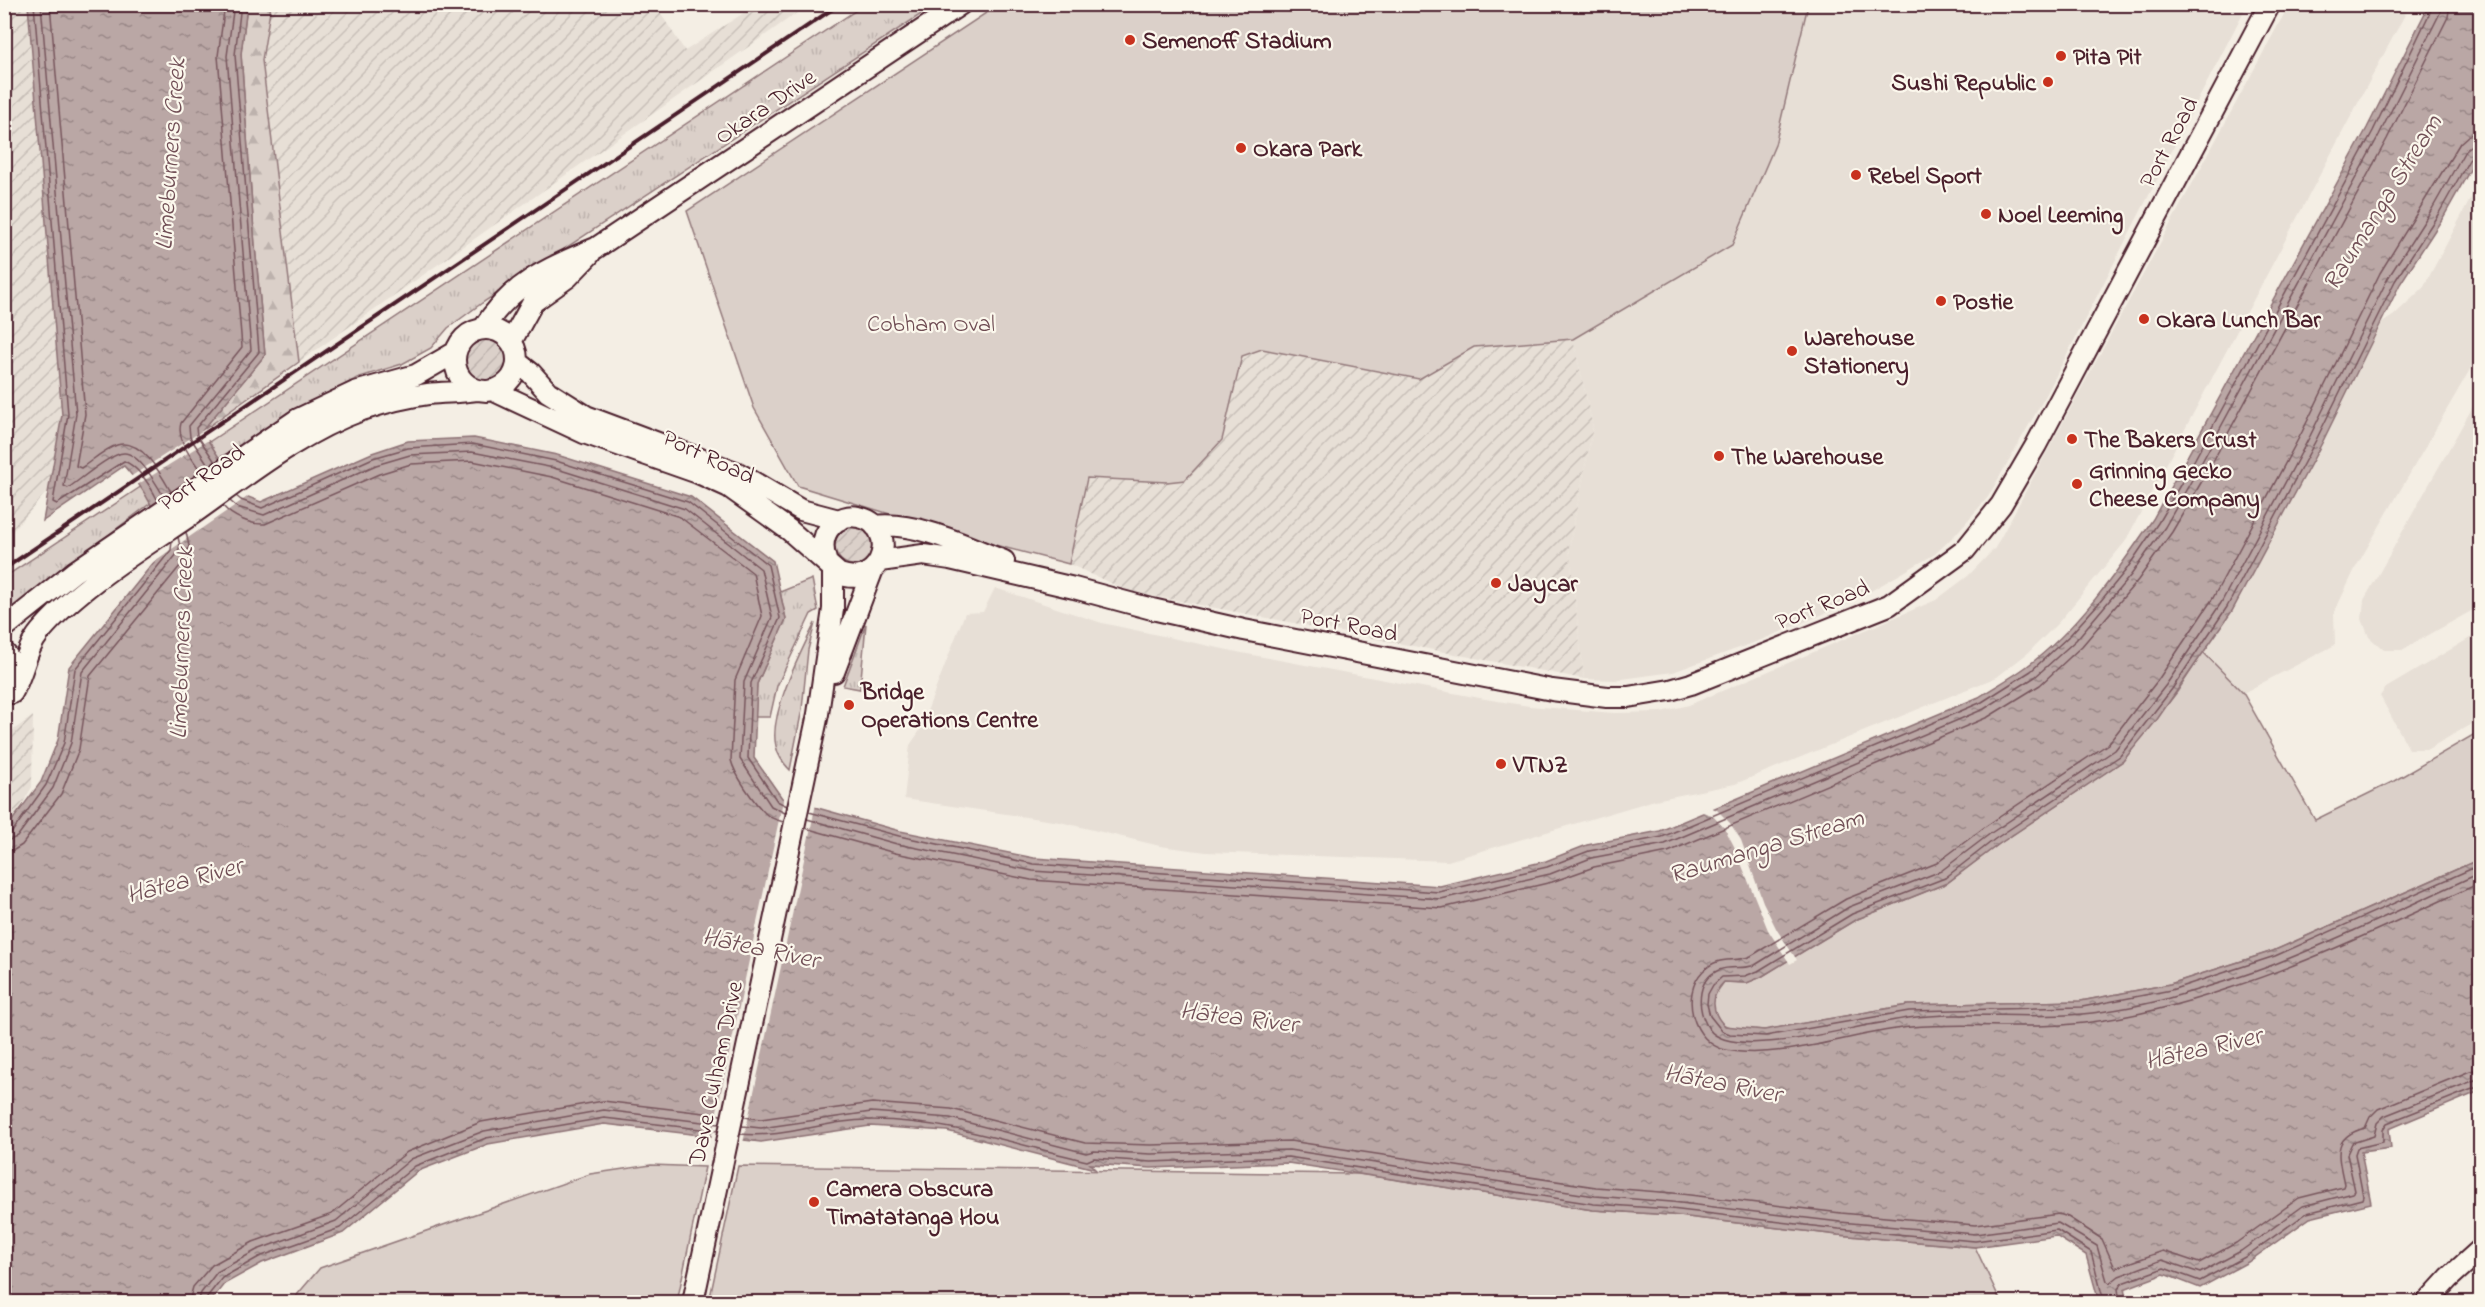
<svg xmlns="http://www.w3.org/2000/svg" width="2485" height="1307" font-family="'Indie Flower',sans-serif">
<defs>
<pattern id="industrial-furrows" width="10" height="10" patternUnits="userSpaceOnUse" patternTransform="scale(1.5)"><rect width="10" height="10" fill="#e7dfd6"/><path d="M-1 1l2-2M0 10L10 0M9 11l2-2" fill="none" stroke="#c8bfb8"/></pattern>
<pattern id="grass-tufts" width="24" height="20" patternUnits="userSpaceOnUse" patternTransform="scale(1.5)"><rect width="24" height="20" fill="#dbd0c9"/><path d="M3 7l-1-3M5 7V3M7 7l1-3M15 17l-1-3M17 17v-4M19 17l1-3" fill="none" stroke="#bdb2ad"/></pattern>
<pattern id="forest-firs" width="22" height="20" patternUnits="userSpaceOnUse" patternTransform="scale(1.5)"><rect width="22" height="20" fill="#dbd0c9"/><path d="M5 1l3.5 6h-7zM16 11l3.5 6h-7z" fill="#bdb2ad"/></pattern>
<pattern id="garden-furrows" width="10" height="10" patternUnits="userSpaceOnUse" patternTransform="scale(1.5)"><rect width="10" height="10" fill="#dbd0c9"/><path d="M-1 1l2-2M0 10L10 0M9 11l2-2" fill="none" stroke="#bdb2ad"/></pattern>
<pattern id="water-ripples" width="26" height="14" patternUnits="userSpaceOnUse" patternTransform="scale(1.5)"><rect width="26" height="14" fill="#baa7a5"/><path d="M2 4q2-2 4 0t4 0M15 11q2-2 4 0t4 0" fill="none" stroke="#998787"/></pattern>
</defs>
<rect width="100%" height="100%" fill="#f4eee4"/>
<filter id="ink" filterUnits="userSpaceOnUse"><feTurbulence type="fractalNoise" baseFrequency=".0167" numOctaves="2"/><feDisplacementMap in="SourceGraphic" scale="12" xChannelSelector="R" yChannelSelector="G"/><feConvolveMatrix kernelMatrix="1 2 1 2 8 2 1 2 1" color-interpolation-filters="sRGB"/></filter>
<g filter="url(#ink)">
<!-- built -->
<path fill="#e7dfd6" d="M1808,5h439l-201,390 -58,102 -33,38 -20,19 -85,49 -89,37 -88,32 -58,8 -31,-1 -15,-132 24,-120 -20,-88 159,-94 58,-160z
M2289,5h121l-285,537 -67,81 -30,30 -31,24 -262,107 -80,16 -207,61 -242,-9 -46,-6 -100,-24 -156,-23 6,-54 9,-13 46,-119 18,-1 12,-24 107,35 140,30 243,46 44,7 85,7 47,-1 28,-7 247,-105 32,-24 27,-28z
M2480,181v171l-124,215 -22,46 1,32 -92,48 -40,-41 29,-41 150,-288 11,-7 30,-28z
M2480,394v212l-78,44h-18l-15,-13 -7,-18 2,-19z
M2480,632v87l-52,30h-19l-29,-53 6,-8z"/>
<!-- industrial -->
<path fill="url(#industrial-furrows)" d="M28,4l34,411 -13,74 -44,51 -1,-535z
M271,5h384l30,46 71,-46h52l-509,357 -37,-302z
M1573,339l20,88 -24,120 15,132 -456,-88 -59,-27 17,-86 81,4 55,-42 20,-84 20,-7 157,30 55,-32z
M33,716l-1,71 -27,47v-98z"/>
<!-- grass -->
<path fill="url(#grass-tufts)" stroke="#92787a" stroke-width="1.5" d="M864,5h71l-453,298 -34,25 -17,20 -29,16 -45,14 -138,80 -10,-16z
M142,486l10,16 -147,111v-36z
M812,579l6,31 -7,4 -34,72 -7,31h-15l2,-33 29,-65 -6,-27z
M815,623l-7,27 -6,59 -12,61c-7,-7 -12,-14 -14,-24 -8,-31 25,-94 39,-123z
M866,624l-6,65 -17,-3z"/>
<!-- forest -->
<path fill="url(#forest-firs)" stroke="#92787a" stroke-width="1.5" d="M247,5h24l-9,55 37,302 -97,69 63,-76 -10,-109 -14,-192z"/>
<!-- park -->
<path fill="#dbd0c9" stroke="#92787a" stroke-width="1.5" d="M998,5h810l-33,140 -43,100 -159,94 -99,8 -55,32 -157,-30 -20,7 -20,84 -37,40 -18,2 -80,-4 -18,86 -97,-25 -174,-53 -44,-78 -67,-197z
M2203,652l40,41 72,127 79,-39 86,-50v128l-207,92 -103,33 -89,17 -173,4 -143,25 -35,-2 -9,-5 -6,-10 -2,-10 1,-7 10,-14 22,1 15,-6 94,-57 92,-37 52,-39 124,-83 54,-69z
M651,1165l54,2 -28,135h-386l29,-34 270,-94z
M738,1166l620,8 235,36 78,5 167,20 137,12 26,55h-1292z"/>
<!-- garden -->
<path fill="url(#garden-furrows)" stroke="#92787a" stroke-width="1.5" d="M465 361a22 22 0 1 1 44 0a22 22 0 1 1-44 0Z
M835 546a19 19 0 1 1 38 0a19 19 0 1 1-38 0Z"/>
<!-- water -->
<path fill="url(#water-ripples)" stroke="#8d7174" stroke-width="1.5" d="M28,5h219l-6,49 14,192 10,109 -63,76 41,64 18,7 111,-49 36,-12 66,-3 83,17 134,42 82,64 13,58 -29,65 -3,74 28,40 118,33 134,27 406,28 106,-25 41,-16 73,-14 319,-134c15,-10 32,-19 47,-30 52,-38 91,-95 127,-148l214,-391 62,-123h51v147l-36,64 -44,68 -78,159 -90,168 -76,110 -33,40 -124,83 -52,39 -92,37 -94,57 -14,6 -23,-1c-14,13 -13,31 1,44l39,4 144,-25 173,-4 89,-17 103,-33 207,-92v232l-91,38 2,19 -30,4 10,51 -61,15 -62,44 -48,26 -36,-14 -40,15 3,13h-28l-13,-47 -30,-19 -81,11 -137,-12 -167,-20 -78,-5 -305,-47 -137,5 -61,-4 5,5 -148,-38 -77,-5 -109,16 -157,-18 -116,20 -70,27 -75,62 -81,30 -38,21 -14,18h-205v-464l3,-12 33,-44 17,-42 11,-73 98,-121c-12,-34 -18,-52 -43,-80l-81,55 19,-106z"/>
<!-- pier -->
<path fill="#f4eee4" d="M205,429l5,10 -73,46 -7,-8z
M223,458l22,34 5,3 -104,72 18,-22 -14,-37z
M784,796l32,8 -73,339 -32,-4z
M1710,807l7,3 13,13 11,17 22,62 14,28 20,30 -7,4 -22,-34 -34,-84 -9,-17 -13,-14 -13,-4z"/>
<g fill="none" stroke-linecap="round" stroke-linejoin="round">
<!-- shore -->
<path stroke="#77555c" stroke-width="1.5" d="M34,4l34,410 -15,88 4,2 67,-43c15,6 27,26 34,40
M41,4l35,410 -12,72 4,2c12,-8 43,-35 56,-35 15,0 33,32 40,44
M50,4l35,410 -9,52 5,2c11,-7 23,-19 36,-23 25,-7 44,29 54,47
M2480,133l-11,2 -9,8 -80,130 -78,159 -89,166 -55,82 -50,64 -122,82 -49,37 -91,36 -95,57c-18,8 -31,-2 -48,15 -23,23 -11,72 23,79 54,11 129,-18 185,-23 57,-5 116,3 173,-4 50,-6 99,-19 146,-35 86,-28 168,-68 250,-105
M2480,142l-7,2 -7,5 -34,60 -44,69 -78,158 -89,167 -55,82 -51,65 -124,83 -50,38 -92,36 -94,58c-12,5 -24,0 -36,5 -24,10 -22,41 -10,59 20,30 127,2 159,-4 13,-2 27,-5 40,-7 57,-7 116,1 174,-4 25,-2 69,-10 94,-18 34,-10 71,-20 104,-34 68,-27 134,-59 200,-89
M2480,150l-7,3 -34,60 -44,68 -79,159 -89,167 -55,82 -52,67 -125,83 -50,39 -93,36 -94,57 -13,5 -23,1 -9,8 -5,9 -1,10 3,12 12,15 8,3 35,2 144,-25 173,-4 89,-17 104,-34 205,-91
M215,462l-18,-27 -1,-7 63,-76 -24,-297 6,-51
M209,466l-19,-29 -1,-11 62,-76 -24,-294 7,-52
M201,472c-9,-15 -25,-31 -20,-49l61,-76 -24,-291 7,-52
M236,496l5,4 21,8 111,-50 35,-10 65,-4 83,17 132,41 80,63 12,53 -29,65 -3,75 29,43 10,5
M230,501l7,6 27,8 112,-50 34,-10 62,-3 82,16 131,41 76,60 11,48 -28,65 -4,77 31,47 14,7
M223,506c9,11 28,19 42,18l114,-50 32,-10 61,-3 80,16 128,40 73,56 9,43 -27,64 -4,80c3,14 24,44 35,54 5,5 11,6 18,8
M809,812l90,24 135,28 405,28 108,-25 42,-16 73,-14 320,-135 49,-31 39,-36 29,-32 27,-33 32,-47 32,-55 183,-337 61,-127
M807,819l90,25 136,27 408,28 109,-25 41,-16 74,-14 319,-135 51,-32 41,-37 55,-65 34,-48 32,-56 182,-336 61,-122 1,-9
M805,828l90,25 136,27 411,28 110,-26 42,-15 74,-15 320,-135 52,-32 42,-39 56,-66 34,-48 33,-56 182,-337 61,-122 2,-13
M4,835l8,-3 34,-47 18,-42 11,-74 96,-119 1,-9
M4,842l13,-5 36,-49 18,-45 11,-71 95,-118 3,-8 -2,-9
M4,851l10,-1 8,-5 39,-51 18,-45 11,-73 95,-116 4,-14 -3,-14
M744,1117l17,2 111,-16 79,6 134,34 66,2 139,-4 306,46 77,6 168,20 134,12 84,-11 9,3 34,22 13,29 48,-17 36,12 37,-20 63,-45 44,-11 1,-3c-6,-29 -13,-47 21,-56l5,-11 8,-8 92,-38 10,-2
M742,1126l19,2 110,-16 79,6 136,35 8,-2 57,3 138,-4 306,46 77,6 168,20 135,12 83,-11 39,23 10,35 3,2 9,-7 43,-16 38,13 41,-22 62,-45 50,-13 2,-2 -8,-37 5,-11 22,-7 3,-13 7,-7 96,-38
M740,1134c46,5 88,-15 132,-14 74,0 143,24 215,41l7,-3 57,4 137,-5 306,47 77,5 168,20 136,12 82,-11 34,22 13,50
M189,1302l4,-15 19,-22 41,-23 79,-28 75,-62 74,-30 122,-21 118,14
M198,1302l3,-9 16,-21 40,-22 79,-29 75,-62 73,-28 120,-21 115,14
M206,1302l1,-5 15,-19 37,-21 81,-29 75,-62 71,-28 118,-20 114,13
M2120,1302l-2,-13 4,-6 42,-15 36,13 45,-24 62,-44 55,-14 1,-3 -8,-42 2,-6 26,-6v-13l4,-6 93,-37"/>
<defs>
<path id="secondary" d="M483,329c28,-45 66,-62 113,-81l365,-244
M455 360a31 31 0 1 1 62 0a31 31 0 1 1-62 0Z
M511,342l22,-40 35,-25 22,-23
M517,362l14,11 17,19 38,24 152,57 63,37 38,10
M492,390l92,43 114,40 31,14 60,43 50,44c46,17 61,-50 19,-57 -9,-2 -19,1 -26,8 -10,10 -10,23 -6,35
M875,526c41,-5 91,20 129,35
M880,561l43,-6 27,4 124,29 78,21 92,21 308,60 55,7h21l42,-7 21,-6 198,-79 76,-55 36,-45 35,-60 234,-441
M4,628l70,-56 224,-153 57,-27 61,-17 40,-23
M4,652c9,10 12,20 11,33
M834,672l39,-103
M12,693c12,-20 13,-43 28,-61 37,-44 104,-85 151,-117 54,-38 108,-82 171,-105 21,-7 43,-13 66,-16 17,-2 33,-1 50,-4
M693,1302l125,-588 15,-105v-39
M2427,1302l22,-24 31,-28"/>
</defs>
<!-- secondary casing -->
<use href="#secondary" stroke="#4a1f2b" stroke-width="24"/>
<!-- secondary -->
<use href="#secondary" stroke="#fbf7ec" stroke-width="20"/>
<!-- rail -->
<path stroke="#4a1f2b" stroke-width="4" d="M4,569l836,-565"/>
</g>
</g>
<!-- markers -->
<g fill="#c8321e" stroke="#fbf7ec" stroke-width="2">
<circle cx="1130" cy="40" r="6"/>
<circle cx="2061" cy="56" r="6"/>
<circle cx="2048" cy="82" r="6"/>
<circle cx="1241" cy="148" r="6"/>
<circle cx="1856" cy="175" r="6"/>
<circle cx="1986" cy="214" r="6"/>
<circle cx="1941" cy="301" r="6"/>
<circle cx="2144" cy="319" r="6"/>
<circle cx="1792" cy="351" r="6"/>
<circle cx="2072" cy="439" r="6"/>
<circle cx="1719" cy="456" r="6"/>
<circle cx="2077" cy="484" r="6"/>
<circle cx="1496" cy="583" r="6"/>
<circle cx="849" cy="705" r="6"/>
<circle cx="1501" cy="764" r="6"/>
<circle cx="814" cy="1202" r="6"/>
</g>
<g text-anchor="middle" stroke-width="4.5" stroke-linejoin="round" paint-order="stroke">
<!-- poi labels -->
<g font-size="24" font-weight="bold" fill="#4a1f2b" stroke="#fbf7ec" text-anchor="start">
<text x="1142" y="48">Semenoff Stadium</text>
<text x="2073" y="64">Pita Pit</text>
<text x="2036" y="90" text-anchor="end">Sushi Republic</text>
<text x="1253" y="156">Okara Park</text>
<text x="1868" y="183">Rebel Sport</text>
<text x="1998" y="222">Noel Leeming</text>
<text x="1953" y="309">Postie</text>
<text x="2156" y="327">Okara Lunch Bar</text>
<text x="1804" y="345">Warehouse<tspan x="1804" dy="28">Stationery</tspan></text>
<text x="2084" y="447">The Bakers Crust</text>
<text x="1731" y="464">The Warehouse</text>
<text x="2089" y="478">Grinning Gecko<tspan x="2089" dy="28">Cheese Company</tspan></text>
<text x="1508" y="591">Jaycar</text>
<text x="861" y="699">Bridge<tspan x="861" dy="28">Operations Centre</tspan></text>
<text x="1513" y="772">VTNZ</text>
<text x="826" y="1196">Camera Obscura<tspan x="826" dy="28">Timatatanga Hou</tspan></text>
</g>
<!-- street labels -->
<g font-size="24" fill="#4a1f2b" stroke="#fbf7ec">
<text transform="translate(765 106) rotate(-34)" y="8">Okara Drive</text>
<text transform="translate(2168 142) rotate(-62)" y="8">Port Road</text>
<text transform="translate(709 456) rotate(25)" y="8">Port Road</text>
<text transform="translate(201 477) rotate(-35)" y="8">Port Road</text>
<text transform="translate(1822 604) rotate(-22)" y="8">Port Road</text>
<text transform="translate(1349 624) rotate(11)" y="8">Port Road</text>
<text transform="translate(715 1073) rotate(-78)" y="8">Dave Culham Drive</text>
</g>
<!-- park labels -->
<g font-size="24" fill="#6e4b52" stroke="#fbf7ec">
<text x="931" y="331">Cobham Oval</text>
</g>
<!-- water labels -->
<g font-size="26" font-style="italic" fill="#714f56" stroke="#fbf7ec">
<text transform="translate(169 154) rotate(-86)" y="9">Limeburners Creek</text>
<text transform="translate(2381 202) rotate(-58)" y="9">Raumanga Stream</text>
<text transform="translate(180 643) rotate(-88)" y="9">Limeburners Creek</text>
<text transform="translate(1766 845) rotate(-17)" y="9">Raumanga Stream</text>
<text transform="translate(184 879) rotate(-15)" y="9">Hātea River</text>
<text transform="translate(761 947) rotate(12)" y="9">Hātea River</text>
<text transform="translate(1239 1016) rotate(7)" y="9">Hātea River</text>
<text transform="translate(2203 1047) rotate(-13)" y="9">Hātea River</text>
<text transform="translate(1723 1082) rotate(11)" y="9">Hātea River</text>
</g>
</g>
<!-- margin -->
<rect width="2485" height="1307" fill="none" stroke="#fbf7ec" stroke-width="24"/>
<rect x="12" y="12" width="2461" height="1283" fill="none" stroke="#4a1f2b" stroke-width="2" filter="url(#ink)"/>
</svg>
